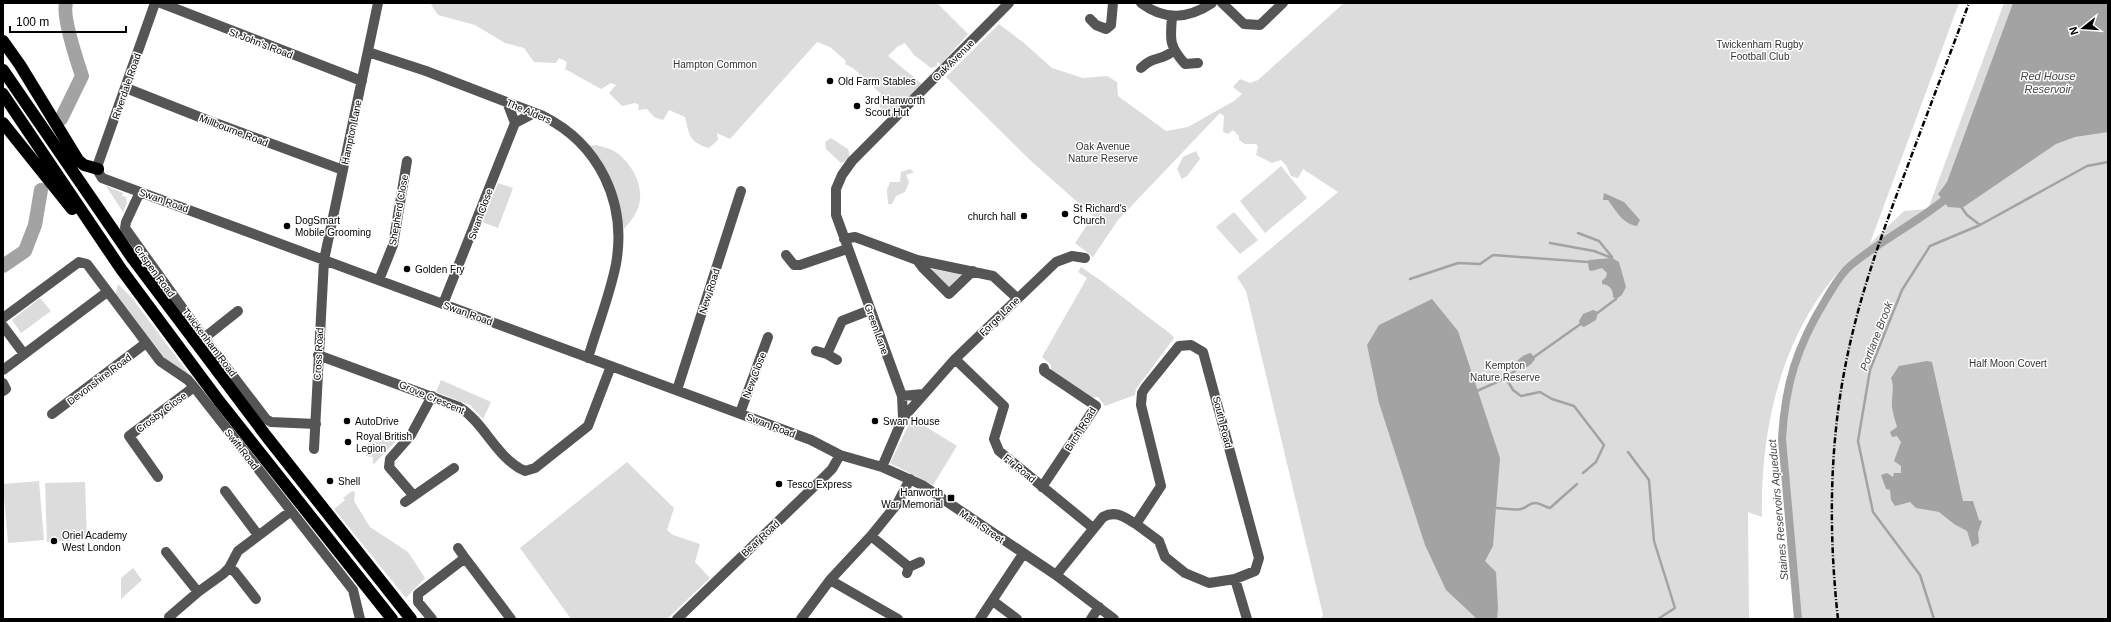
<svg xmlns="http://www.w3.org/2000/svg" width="2111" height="622" font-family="Arial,sans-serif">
<rect width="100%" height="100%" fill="#fff"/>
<!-- green -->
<path fill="#dcdcdc" d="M430,3h507l31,31 -27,30 -4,-2v4l-6,2 -17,-13 -9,-12 -8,4 -9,9 34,28 -22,24 -15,7 -8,-13 4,-8 -28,-26 -8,-4 1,-3 -16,-14 -13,-5 -87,97 -13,-6 1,7 -9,8c-19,-5 -20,-13 -24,-31l-16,-7 -6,10 -9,-3 -7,-8 -9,1 1,-5 -4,-2 -13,3 -13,-13 7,-8 -5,-2 -10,6 -36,-20 2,-7 -8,-4 -3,5 -22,-1 -10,-14 -19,-5 -30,-18 -37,-10z
M1344,3h615l-90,243c-8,6 -17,12 -24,19 -63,66 -85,163 -83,252l-14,-5 1,107h-428l2,-4 -77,-324 -9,-14 101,-85 -35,-23 -5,9 -7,-2 -5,-11 -5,-5 -9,3 -16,-8 2,-8 -2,-3h-11l-6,-4v-4l-6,-6 -5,4 -5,-2 1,-16 -4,-3 -102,107 -25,37 -18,-14 18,-27 -63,-56 -84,-83 53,-53 25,19 28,25 31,10 24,-2 10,6 1,14 48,35 22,-4 46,-26 8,-7 -9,-7 7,-8 10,4 8,-3z
M2004,3h104v616h-310l-16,-180c3,-61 20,-108 55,-158 18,-26 45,-48 67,-70l24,-2z
M831,138l17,11 2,8 -3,4 -6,2 -15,-14 -1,-7z
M596,145c6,2 13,3 18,6 15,9 28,30 26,48 -1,12 -8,21 -16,30l-13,-48 -22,-35z
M1196,151l4,8 -13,17 -5,3 -5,-10 6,-12z
M1281,166l26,32 -42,35 -25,-32z
M910,169l4,3 -8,3 3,7 -4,10 -9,4 -4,8h-4l-1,-14 3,-8h10l1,-10z
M498,183l15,5 -15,40 -16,-6z
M106,186l17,7 -1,3 4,1 1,6 -4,9z
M1234,212l24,28 -18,14 -24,-27z
M1081,267c32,21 60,45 91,68l2,3 -38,51 -1,6 -30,11 -7,-9 -8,1 -39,-25v-8l-9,-8 45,-79 -9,-6z
M933,269l29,6 -8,12 -7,2 -16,-17z
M118,284l14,14 60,80 -29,-19 -48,-63z
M40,298l11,13 -30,22 -9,-13z
M441,380l50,22 -8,17 -13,-14 -34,-13z
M912,418l45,28 -24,39 -43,-22z
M369,434l30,4 -26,27v-8l-7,-1z
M627,462l47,46 -7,22 6,5 27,9 -5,18 15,16 -43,41h-96l-51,-71z
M39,481l5,59 -36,3 -5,-59z
M85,482l2,58 -40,2 -2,-59z
M352,491l3,1 -1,9 16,26 38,25 17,26 -19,20 -72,-89 11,-9 -2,-2z
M133,568l9,12 -21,19v-21z"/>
<!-- water -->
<path fill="#a3a3a3" d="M2013,3h95v129l-33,5 -19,7 -94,64 -14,-1 -10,-13 9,-12z
M1604,193l20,9 16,18 -3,6c-14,-2 -21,-15 -29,-26h-5z
M1612,258l7,4 7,25 -4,8 -6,4 -3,-2c0,-8 -3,-12 -11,-13v-3l4,-4 1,-4 -5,-5 -10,3 -3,-1 -1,-8 1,-2z
M1432,299l26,32 42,127 -7,88 -8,15 11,11 2,36 -1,11h-20l-31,-29 -21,-45 -46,-142 -12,-58 12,-20z
M1593,310l5,2 -2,8 -12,7 -4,-2 -1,-4 4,-7z
M1531,353l4,6c-4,7 -11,11 -20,11l-2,-2c2,-7 11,-14 18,-15z
M1927,361l5,1 31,139h10l6,19 3,1 -4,12 1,10 -7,4 -5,-16 -13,-7 -15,-12 -23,-4 -6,-6 -15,4 -4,-6 -1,-10 -4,-1 -5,-14 6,-2 6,4 1,-4h7v-7l-7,-5 7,-19 -4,-6 -5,1 -2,-5 7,-5c-2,-7 -4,-13 -5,-20 -1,-10 3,-20 -1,-29l8,-12z"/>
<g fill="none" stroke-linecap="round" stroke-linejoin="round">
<!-- stream -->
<path stroke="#a3a3a3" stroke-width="2.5" d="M1962,208l5,7 13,10
M1578,233l21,8 13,16
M1550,243l44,8 18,7
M1410,279l48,-16 22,1 13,-9 95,7
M1596,314l20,-15
M1534,357l48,-34
M1506,378l7,12 8,6 19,-4 12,7 22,7 30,39 -8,17 -13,11
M1477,391l29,-13 12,-10
M1628,452l21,28 5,61 21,67 -17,11
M1496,508c7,0 19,3 25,1 5,-1 8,-6 14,-6 5,0 10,4 15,5l27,-24
M1934,619l-14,-44 -47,-63 -15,-71 12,-71 32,-80 28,-44 50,-21 107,-59 21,-4"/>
<!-- canal -->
<path stroke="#a3a3a3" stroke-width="8" d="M1798,619l-16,-180c3,-55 15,-93 44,-140 7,-11 14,-25 25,-34 29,-24 63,-41 92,-64"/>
<!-- river -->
<path stroke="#a3a3a3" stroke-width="14" d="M61,119l21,-43c-5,-15 -20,-59 -16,-73
M3,266l22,-15 10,-26 6,-35"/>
<!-- minor -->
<path stroke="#555" stroke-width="10" d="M155,3l-57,161 1,9 3,5 709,262 29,15 42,12 40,18 134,90 58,44
M161,3l201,78
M1141,3c24,18 47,16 71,0
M1222,3l22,21 16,1 23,-22
M1172,17c-2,23 -3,29 13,47l13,-1
M1090,19l6,6 10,4 5,-4 2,-22
M368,52l58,19 117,45c56,28 84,86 73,148 -6,31 -19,63 -28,94
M1141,68c13,-13 19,-6 32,-17
M126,88l81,32 136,50
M515,123l19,-10
M140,192l-14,30 -1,6 79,110 62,81 5,3 45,2
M844,239l11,-2 62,23 76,16 24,22
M786,255l8,10h6l47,-16
M917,260l6,8 26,26 24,-23
M379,280l14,-35 14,-84
M443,304l72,-181 -8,-21
M3,318l76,-56 8,2 73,97 28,19 6,7 159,203 7,29
M3,326l21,28
M204,338l34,-27
M1191,345l12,7 56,206 -4,13 -20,8 -26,4 -24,-10 -20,-16 -6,-16 -23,-17 25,-38 -20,-81 1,-12 3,-5 34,-42z
M816,351l11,3 15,-33 28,-11
M827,354l10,6
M318,355l141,52c26,16 37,51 66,64l10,-3 53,-42 23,-60
M955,359l49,47 -10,33 5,12 94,77
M3,370l104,-78
M3,383l3,6 -3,2
M677,390l64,-199
M902,396l21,-2
M740,413l28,-76
M52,414l94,-71
M903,418l52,-59 101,-97 16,-6 13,2
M314,449l10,-189 54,-257
M882,467l21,-49 -1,-22 -66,-181v-26l6,-14 10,-14 157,-158
M158,477l-29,-41 65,-49
M1042,487l54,-81 -52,-35v-3
M225,491l33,44
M413,495l-24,-28 1,-8 21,-24 21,-39
M405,502l49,-34
M871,536l38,31
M458,548l7,10
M166,552l32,40
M229,568l6,4 21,27
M907,573l2,-6 11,-5
M1056,575l47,-58c13,-7 21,0 33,7
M1235,579l12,40
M993,601l24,18
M169,617l29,-25 25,-18 6,-6 9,-17 53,-40
M432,619l-14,-17v-8l47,-36 46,61
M677,619l147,-142 8,-8 8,-14
M801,619l29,-39
M898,619l-68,-39 41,-44 26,-32 13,-25
M980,619l43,-65
M1091,619l8,-12"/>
<!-- highway -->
<path stroke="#000" stroke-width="12" d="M3,41l17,24 58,95 6,5 14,4
M3,70l130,189 134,178 144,182
M3,94l118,175 98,132 173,218
M3,123l69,86"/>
<!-- rail -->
<path stroke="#000" stroke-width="2.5" stroke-dasharray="6 2 1 2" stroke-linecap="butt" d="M1838,619c-9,-81 -9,-166 6,-246 13,-72 38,-140 64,-208 20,-54 41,-108 61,-162"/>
</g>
<!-- markers -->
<g fill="#000" stroke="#fff" stroke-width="1.5">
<circle cx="830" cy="81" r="4"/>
<circle cx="857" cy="106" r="4"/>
<circle cx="1065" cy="214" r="4"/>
<circle cx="1024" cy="216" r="4"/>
<circle cx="287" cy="226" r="4"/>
<circle cx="407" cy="269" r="4"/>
<circle cx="347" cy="421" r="4"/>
<circle cx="875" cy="421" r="4"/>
<circle cx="348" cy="442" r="4"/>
<circle cx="330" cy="481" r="4"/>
<circle cx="779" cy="484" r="4"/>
<rect x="947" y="494" width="8" height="8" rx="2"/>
<circle cx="54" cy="541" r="4"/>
</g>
<g text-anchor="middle" stroke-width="3" stroke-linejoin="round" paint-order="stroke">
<!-- street labels -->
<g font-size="10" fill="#000" stroke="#fff">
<text transform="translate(261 43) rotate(21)" y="4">St John's Road</text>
<text transform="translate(953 60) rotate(-45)" y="4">Oak Avenue</text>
<text transform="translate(126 86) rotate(-71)" y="4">Riverdale Road</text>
<text transform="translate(529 111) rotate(23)" y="4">The Alders</text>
<text transform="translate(234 130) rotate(21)" y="4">Millbourne Road</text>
<text transform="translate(351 132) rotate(-78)" y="4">Hampton Lane</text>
<text transform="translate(164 200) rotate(20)" y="4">Swan Road</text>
<text transform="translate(398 210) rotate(-80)" y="4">Shepherd Close</text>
<text transform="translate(480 214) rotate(-70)" y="4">Swan Close</text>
<text transform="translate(155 271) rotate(54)" y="4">Crispen Road</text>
<text transform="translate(709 291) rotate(-72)" y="4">New Road</text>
<text transform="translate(468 313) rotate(20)" y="4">Swan Road</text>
<text transform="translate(999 316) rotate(-44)" y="4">Forge Lane</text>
<text transform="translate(877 329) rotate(70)" y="4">Green Lane</text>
<text transform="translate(210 342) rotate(53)" y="4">Twickenham Road</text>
<text transform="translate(318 354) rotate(-87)" y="4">Cross Road</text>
<text transform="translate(754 375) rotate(-69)" y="4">New Close</text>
<text transform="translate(99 379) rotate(-37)" y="4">Devonshire Road</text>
<text transform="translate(432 397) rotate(23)" y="4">Grove Crescent</text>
<text transform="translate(161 412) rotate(-37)" y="4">Crosby Close</text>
<text transform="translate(1223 422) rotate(76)" y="4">South Road</text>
<text transform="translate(771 425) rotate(21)" y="4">Swan Road</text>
<text transform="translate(1080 429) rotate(-58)" y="4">Birch Road</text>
<text transform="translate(242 449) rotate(52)" y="4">Swift Road</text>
<text transform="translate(1020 468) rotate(40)" y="4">Fir Road</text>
<text transform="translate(982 526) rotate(34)" y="4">Main Street</text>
<text transform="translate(760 538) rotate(-43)" y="4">Bear Road</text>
</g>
<!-- park labels -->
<g font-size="10" fill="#333" stroke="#fff">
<text x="1760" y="48">Twickenham Rugby<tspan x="1760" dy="12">Football Club</tspan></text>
<text x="715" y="68">Hampton Common</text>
<text x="1103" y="150">Oak Avenue<tspan x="1103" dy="12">Nature Reserve</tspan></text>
<text x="2008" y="367">Half Moon Covert</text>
<text x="1505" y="369">Kempton<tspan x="1505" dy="12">Nature Reserve</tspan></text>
</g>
<!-- poi labels -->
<g font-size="10" fill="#000" stroke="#fff" text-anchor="start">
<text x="838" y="85">Old Farm Stables</text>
<text x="865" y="104">3rd Hanworth<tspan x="865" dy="12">Scout Hut</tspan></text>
<text x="1073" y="212">St Richard's<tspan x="1073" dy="12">Church</tspan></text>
<text x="1016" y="220" text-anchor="end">church hall</text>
<text x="295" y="224">DogSmart<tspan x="295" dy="12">Mobile Grooming</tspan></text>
<text x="415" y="273">Golden Fry</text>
<text x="355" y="425">AutoDrive</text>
<text x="883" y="425">Swan House</text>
<text x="356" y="440">Royal British<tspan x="356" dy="12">Legion</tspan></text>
<text x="338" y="485">Shell</text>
<text x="787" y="488">Tesco Express</text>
<text x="943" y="496" text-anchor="end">Hanworth<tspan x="943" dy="12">War Memorial</tspan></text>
<text x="62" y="539">Oriel Academy<tspan x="62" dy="12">West London</tspan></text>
</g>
<!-- water labels -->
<g font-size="11" font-style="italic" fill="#444" stroke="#fff">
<text x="2048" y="80">Red House<tspan x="2048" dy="13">Reservoir</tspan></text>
<text transform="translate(1876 336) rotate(-69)" y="4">Portlane Brook</text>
<text transform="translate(1778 510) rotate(-95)" y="4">Staines Reservoirs Aqueduct</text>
</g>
</g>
<!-- border -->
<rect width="2111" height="622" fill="none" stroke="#000000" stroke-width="8"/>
<!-- north arrow -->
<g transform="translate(2083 28) rotate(253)" stroke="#ffffff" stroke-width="3" paint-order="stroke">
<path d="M0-3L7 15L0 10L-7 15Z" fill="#000000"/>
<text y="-6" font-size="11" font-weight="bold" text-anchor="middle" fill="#000000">N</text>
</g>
<!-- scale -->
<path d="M10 26v6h116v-6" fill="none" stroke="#000000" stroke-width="2"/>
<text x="16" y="26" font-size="12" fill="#000000" stroke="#ffffff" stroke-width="3" paint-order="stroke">100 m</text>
</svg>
